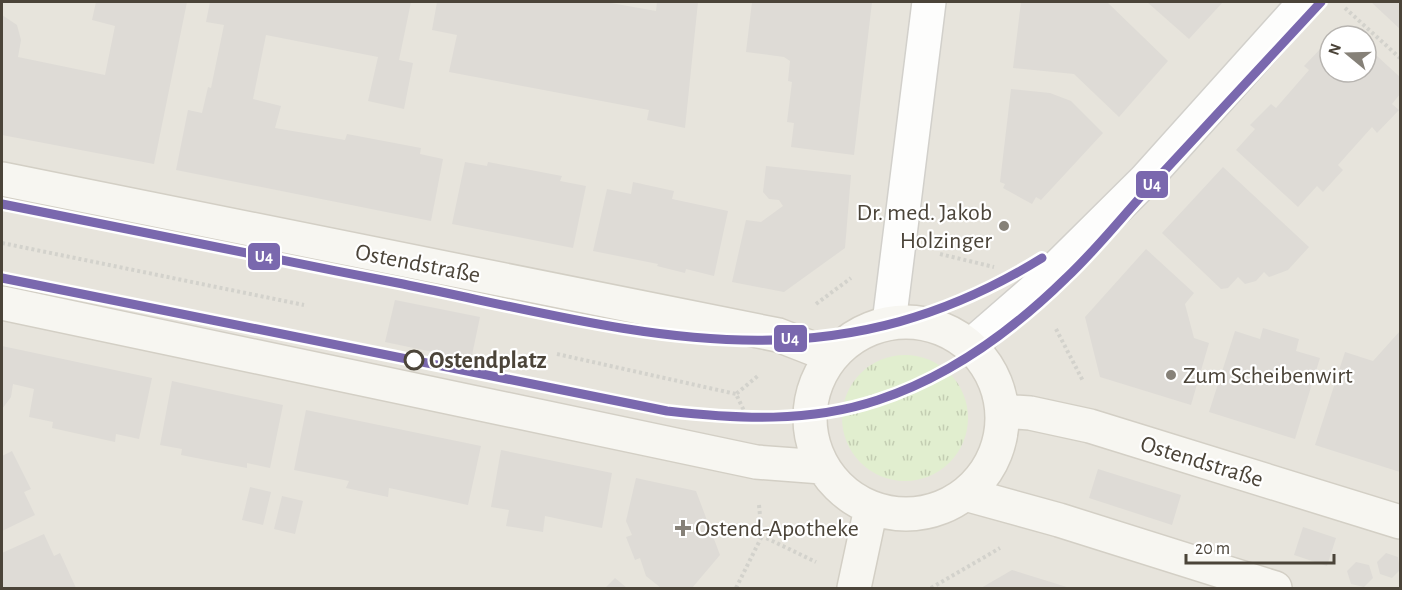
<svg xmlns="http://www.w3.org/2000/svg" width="1402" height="590" font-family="'Alegreya Sans',sans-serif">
<defs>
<pattern id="grass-tufts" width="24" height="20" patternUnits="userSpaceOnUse" patternTransform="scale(1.5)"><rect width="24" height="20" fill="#e1eecf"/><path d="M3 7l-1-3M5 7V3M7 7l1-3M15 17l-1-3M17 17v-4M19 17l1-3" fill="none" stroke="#c3cdb2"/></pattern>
</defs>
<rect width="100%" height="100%" fill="#f4f2ee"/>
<!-- residential -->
<path fill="#e7e4dc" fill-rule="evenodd" d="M2,2h1398v586h-1398zM1330,36h36v36h-36z"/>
<!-- grass -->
<path fill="url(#grass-tufts)" d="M842 418a63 63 0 1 1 126 0a63 63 0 1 1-126 0Z"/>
<!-- building -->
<path fill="#dedbd6" d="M96,2h91l-33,162 -152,-29v-120l15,10 4,15 -3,17 87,18 10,-49 -23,-6z
M210,2h201l-12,58 14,3 -9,46 -36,-8 10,-44 -112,-22 -13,64 28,7 -6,22 70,12 2,-6 74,14 -1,6 23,5 -12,62 -255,-51 12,-60 14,3 6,-26 3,1 13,-63 -18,-3z
M437,2h168l51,9 1,-9h41l-13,126 -38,-8 2,-10 -200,-38 8,-37 -25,-5z
M752,2h120l-18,153 -63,-8 3,-24 -7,-1 5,-40 -4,-1 2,-20 -6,-4 -38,-5z
M1021,2h86l61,59 -49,56 -45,-43 -61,-6z
M1147,2h76l-34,37z
M1371,2h29v27z
M1348,29l8,7h-14z
M1325,44l5,6v22h36v-26l34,31v17l-8,10 7,6 -22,23 -5,-6 -34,38 5,5 -20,22 -6,-6 -19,21 -62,-57 19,-21 -5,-4 21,-21 5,4 33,-38 -5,-4z
M1011,89l39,4 21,8 32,32 -62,67 -5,-3 -4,7 -29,-16 2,-4 -5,-2z
M465,162l22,4 1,-4 74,14 -2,5 26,5 -13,62 -121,-24z
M766,166l85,9 -6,73 -61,44 -52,-10 14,-62 15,2 22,-16 -4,-6 -10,-1 -6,-7z
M1223,167l86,80 -21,23 -19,7 -5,-5 -8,9 -11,3 -7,-7 -10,11 -7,1 -59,-56z
M633,182l41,9 -2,8 56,12 -14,65 -28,-7 -1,4 -28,-7 1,-2 -65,-13 14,-62 24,5z
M1146,249l48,44 -9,11 9,34 15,5 -18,62 -91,-28 -15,-60z
M395,300l85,17 -9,43 -86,-18z
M1263,328l36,11 -3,12 24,7 -25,81 -86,-27 26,-81 25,8z
M1400,331v141l-85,-27 30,-93 28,9z
M2,346l150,32 -13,61 -23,-5 -1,8 -63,-14 1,-6 -24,-5 5,-28 -21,-5 -2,13 -9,12z
M172,381l111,24 -13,63 -23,-5v5l-66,-13 1,-6 -22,-4z
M306,410l175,36 -13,59 -79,-17 -1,9 -42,-9 3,-7 -55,-11z
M501,450l111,23 -10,55 -57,-12 -2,16 -37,-6 3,-16 -18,-3z
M12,451l19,38 -7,3 11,23 -33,16v-75z
M1098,469l83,26 -9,30 -83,-27z
M636,478l60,13 24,64 -28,33h-31l-15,-12 -6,-18 -5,2 -9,-23 6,-2 -6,-14z
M250,487l21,5 -8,33 -21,-5z
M282,496l21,5 -8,33 -21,-5z
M1303,527l33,11 -9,28 -33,-11z
M44,534l10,22 6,-3 16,35h-74v-35z
M1386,553l12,4 2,13 -8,8 -12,-4 -3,-12z
M1356,562l13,3 4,13 -9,9 -13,-3 -4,-13z
M1012,570l58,18h-89z
M615,578l12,10h-22z"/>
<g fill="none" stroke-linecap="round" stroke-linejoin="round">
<defs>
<path id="street" d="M889,323l40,-321
M971,345l62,-54 112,-111 160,-178"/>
<path id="secondary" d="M2,179l776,156 54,21
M2,303l754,159 66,5
M810 418a96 96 0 1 1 192 0a96 96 0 1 1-192 0Z
M1002,411l28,2 60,13 310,96
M965,494l94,26 216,68
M854,588l17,-80"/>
</defs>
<!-- street casing -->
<use href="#street" stroke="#d2d0cb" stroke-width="36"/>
<!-- secondary casing -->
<use href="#secondary" stroke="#d3cfc5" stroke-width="36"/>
<!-- path -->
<path stroke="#d3d2cc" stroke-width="4" stroke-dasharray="3 3" stroke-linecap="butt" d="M1345,8l55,50
M2,243l302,62
M940,254l54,13
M816,304l35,-26
M1056,329l27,52
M557,354l179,40
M746,415l-10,-21 23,-19
M759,505l3,31 54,26
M736,588l26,-52
M931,588l69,-40"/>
<!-- street -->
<use href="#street" stroke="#fdfdfc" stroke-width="33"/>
<!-- secondary -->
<use href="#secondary" stroke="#f7f6f1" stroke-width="33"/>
<defs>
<path id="rail-1" d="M2,204c133,27 267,54 401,80 232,47 420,110 639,-26
M2,278l665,133c71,8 142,12 211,-11 70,-23 135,-70 188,-122 32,-30 59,-65 89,-97 55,-60 111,-119 166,-179"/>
</defs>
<!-- rail-1 casing -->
<use href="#rail-1" stroke="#fff" stroke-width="14"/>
<!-- rail-1 -->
<use href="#rail-1" stroke="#7a68ae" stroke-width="9"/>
</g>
<!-- markers -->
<g fill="#868178" stroke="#fff" stroke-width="2">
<circle cx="1004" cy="226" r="6"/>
<circle cx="1171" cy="375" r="6"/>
<path d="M680 519h6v6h6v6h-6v6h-6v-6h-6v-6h6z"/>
</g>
<circle fill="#fff" stroke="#4b4439" stroke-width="3" cx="414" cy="360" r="9"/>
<g text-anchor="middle" stroke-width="4.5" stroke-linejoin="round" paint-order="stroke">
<!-- poi labels -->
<g font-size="24" fill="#4b4439" stroke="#fff" text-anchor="start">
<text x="992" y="220" text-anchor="end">Dr. med. Jakob<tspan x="992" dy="28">Holzinger</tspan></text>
<text x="1183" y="383">Zum Scheibenwirt</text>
<text x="695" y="536">Ostend-Apotheke</text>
</g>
<!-- street labels -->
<g font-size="24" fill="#4b4439" stroke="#fff">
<text transform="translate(418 263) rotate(11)" y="8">Ostendstraße</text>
<text transform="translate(1202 461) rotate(17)" y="8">Ostendstraße</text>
</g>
<!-- stop labels -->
<g font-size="24" font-weight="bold" fill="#4b4439" stroke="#fff" text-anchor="start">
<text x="429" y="368">Ostendplatz</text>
</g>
</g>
<g stroke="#fff" stroke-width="2">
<rect x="1135" y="170" width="34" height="29" rx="6" fill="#7a68ae"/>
<rect x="247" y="242" width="34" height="29" rx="6" fill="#7a68ae"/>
<rect x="773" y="324" width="35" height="29" rx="6" fill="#7a68ae"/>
</g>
<g font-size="16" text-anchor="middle" font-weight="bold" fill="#fff">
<text x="1152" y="190">U4</text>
<text x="264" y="262">U4</text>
<text x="790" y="344">U4</text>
</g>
<!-- border -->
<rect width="1402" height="590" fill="none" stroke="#4b4439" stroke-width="6"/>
<!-- north arrow -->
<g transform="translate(1348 54) rotate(289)"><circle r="28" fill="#ffffff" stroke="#b7b4b0" stroke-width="1.5"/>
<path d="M0-4.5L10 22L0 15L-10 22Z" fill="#868178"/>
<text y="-9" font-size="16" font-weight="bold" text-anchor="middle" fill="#4b4439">N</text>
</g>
<!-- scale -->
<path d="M1186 554v9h148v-9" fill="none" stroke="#4b4439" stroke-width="3"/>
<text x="1195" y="554" font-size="18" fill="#4b4439" stroke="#ffffff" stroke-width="4.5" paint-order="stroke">20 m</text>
</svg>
